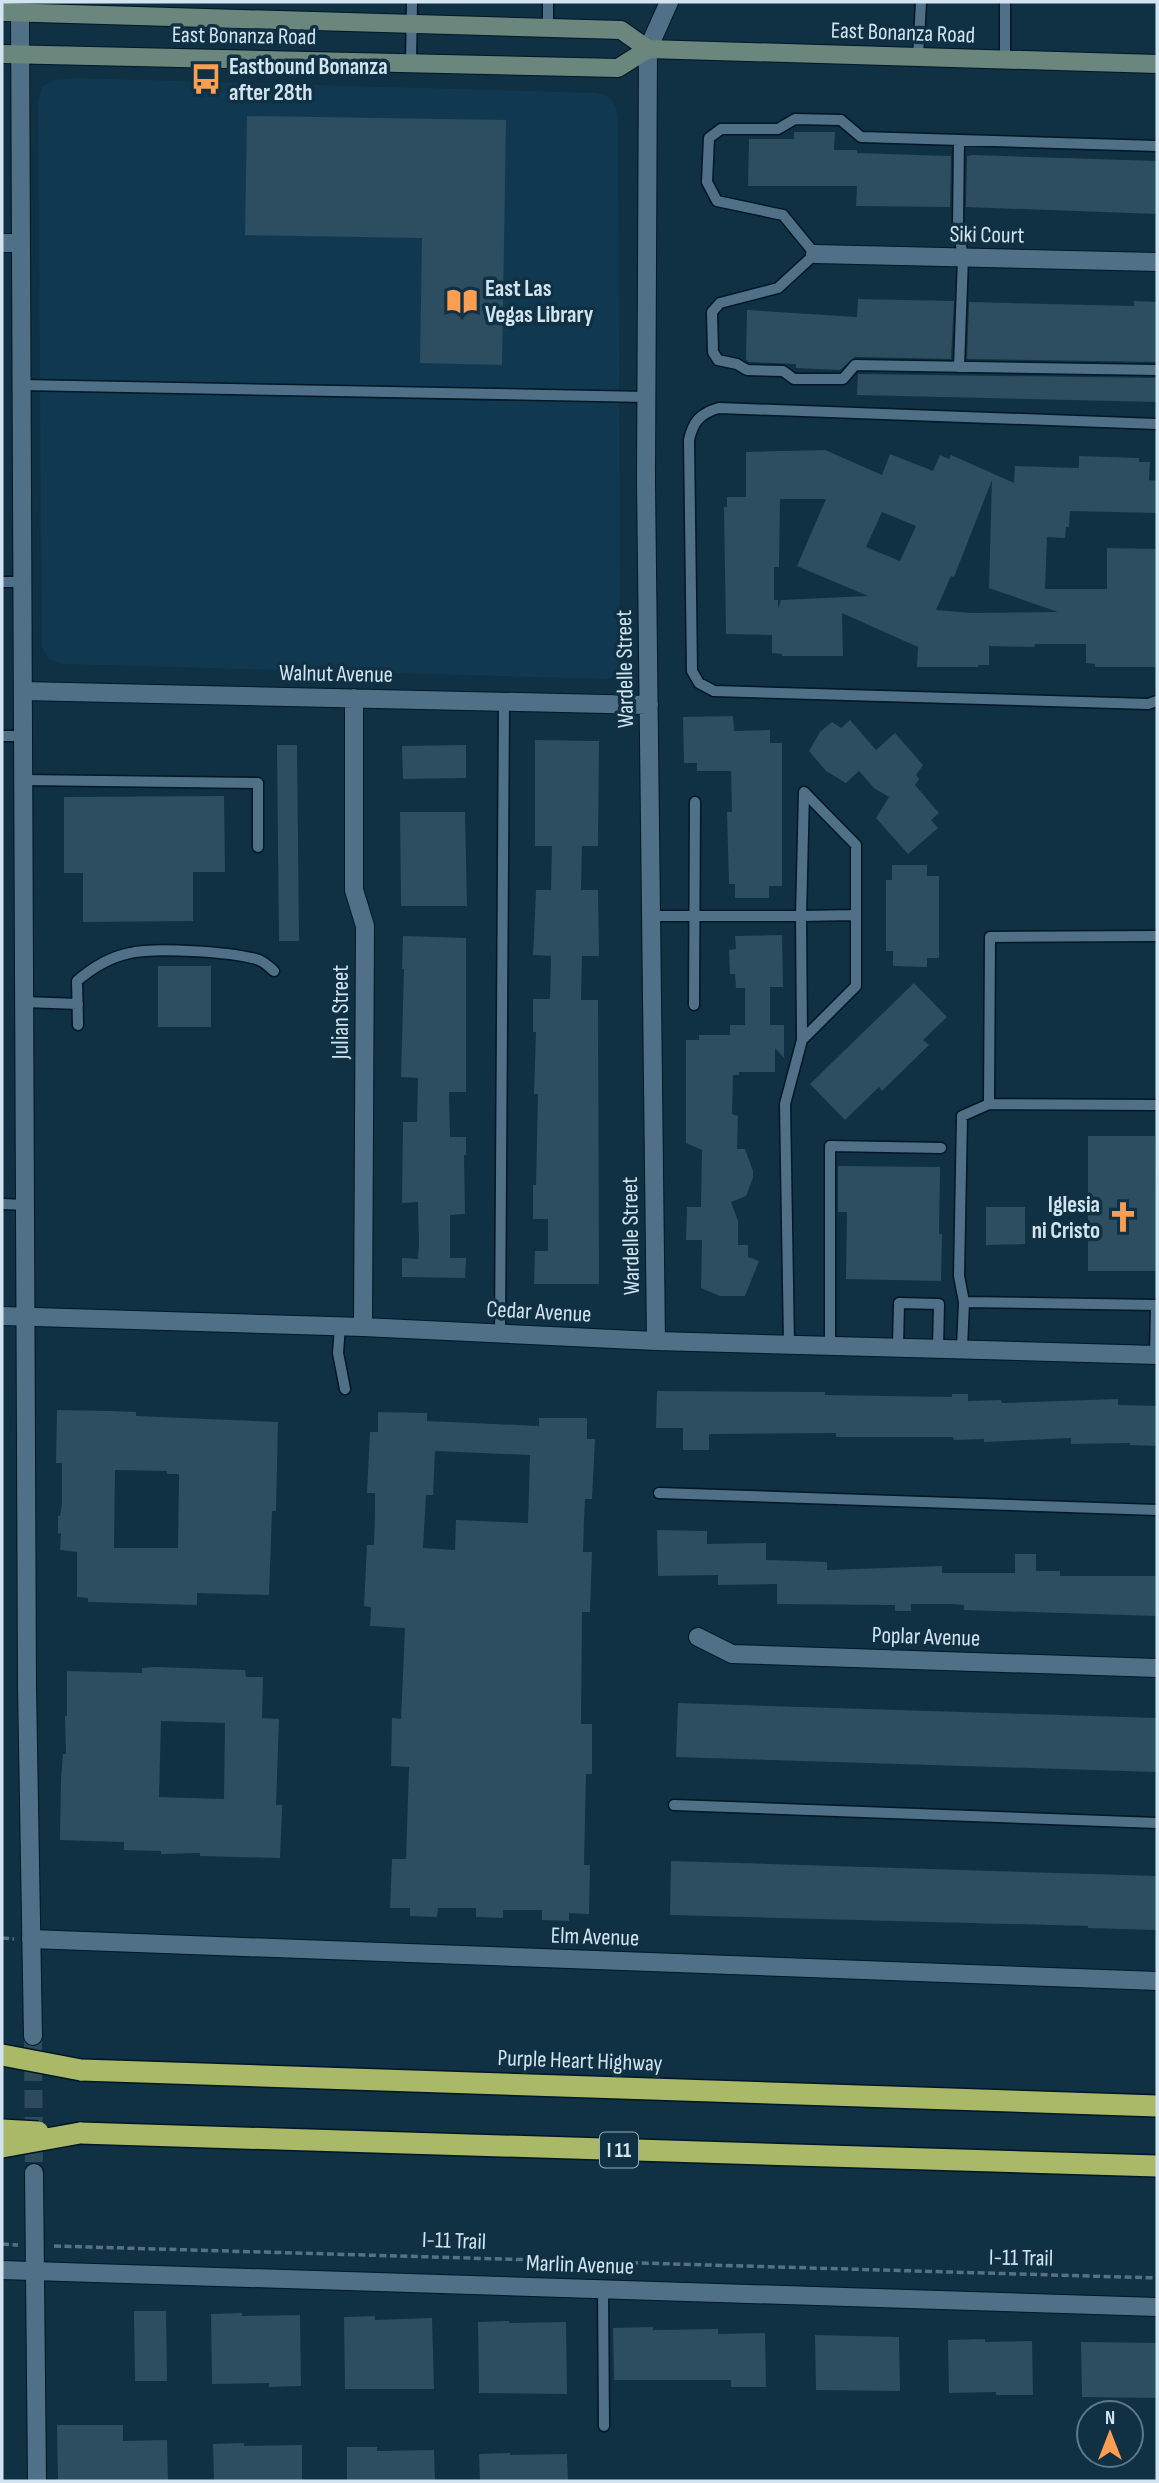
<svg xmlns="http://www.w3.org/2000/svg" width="1159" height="2483" font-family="'Sofia Sans Condensed',sans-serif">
<rect width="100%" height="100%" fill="#103043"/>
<!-- built -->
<path fill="#103951" d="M75,78l521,15 14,4 6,10 2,13 2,539 -2,14 -9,6 -546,-15 -15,-5 -6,-13 -4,-545 5,-15 12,-6z"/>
<!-- building -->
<path fill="#2d4d61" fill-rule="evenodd" d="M247,116l259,4 -4,245 -82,-2 2,-125 -177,-3z
M794,132h41l-1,18h23v3l94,3 -1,51 -94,-1 1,-20h-109l1,-47h45z
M973,155l184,6v53l-191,-7 1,-51z
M858,299l96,2 -3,58 -96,-2 -15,13 -44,-2v-4l-47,-2 -3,-2 1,-50 110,7z
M1134,301l23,1v60l-190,-3 2,-57 165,4z
M858,374l299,4v24l-300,-7z
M825,450l57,25 8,-21 43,17 7,-16 9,4 2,-4 63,28 1,-17 64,2v-12l60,2v4h11l-1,18 8,1v32l-87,-2 -1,16h-3l-1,11 -18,-1 -2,52h62v-41l50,1 -1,118h-61v-3l-9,-1v-19h-51l-1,3 -45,-1v19h-11v2h-61l1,-20 -76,-34 1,43h-61v-2l-10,-1v-18l-46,-1 -2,-127h3v-10h19v-45zM992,480l-3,108 69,24 -87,1 -35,-3 15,-34 3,1zM780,499h46l-29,67 71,30 -87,4 -3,9v-9h-4v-33h5zM882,512l34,14 -16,35 -34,-14z
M733,716l1,15 36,-1v13h12v143h-13v12h-34v-14h-6l-2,-72h5l-1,-41h-34v-8h-13l-1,-46z
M850,720l26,30 19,-17 28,32 -7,10 3,4 -4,6 24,28 -8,7 7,8 -30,26 -32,-36 13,-21 -15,-9 -15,-17 -13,12 -20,-12 -17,-20 11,-19 12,-10 9,6z
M535,740l64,1 -1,105h-16l-1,44h17l1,66h-17l-1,44h17l1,284h-65l1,-33h13v-32h-15v-34h3l2,-91h-4l2,-62h-3v-33h17l1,-43 -18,-1 1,-18 2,-47h15l1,-44h-17z
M277,745h20l2,196h-20z
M466,745v33l-63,1 -1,-33z
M224,796l1,76h-32v49l-110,1v-49h-19v-76z
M400,812h65l2,94h-66z
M892,865h35v11h12v82h-12v9l-34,-1v-15h-7v-71h6z
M782,935l1,52h-13v38h14v33l-9,-10v24h-36v3h-6l-1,39 6,2 -1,33h8l8,22v7l-7,18 -15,6 7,19v24h10v12l11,4 -14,35h-25l-19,-8 1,-48h-16l1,-33h14l1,-57 -16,-7v-103h13v-5h31v-10h15v-37h-9l-1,-14h-5l-1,-24 7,-1 -1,-13z
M403,936l63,2v154h-17l1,45h16v18h-2l1,59 -15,1v43h16l-1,20 -63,-1v-19l16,1 1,-15 -1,-42 -16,1 1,-81h14l1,-44 -17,-1 3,-108h-2z
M158,966h53v61h-53z
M914,983l33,34 -24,23 6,5 -47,46 -3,-4 -34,33 -35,-36z
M1088,1136h67l2,135h-69z
M838,1166l102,1 -1,67h3l-1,47 -95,-2 1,-67h-9z
M986,1207h39v37l-39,1z
M657,1391l168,1v3l127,2v-3h16v7l33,-1 1,3 116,-4v6l39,1v40l-27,-1v-2l-59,1v-6l-87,4v-3l-30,1 -1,-3h-117v-4l-127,1v16h-26v-22h-27z
M57,1410l54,1 25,1v4l142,6 -2,89h-4l-3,84 -72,-2v12l-109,-3v-4l-11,-1v-45l-17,-2 1,-16 -3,-1v-17h2l2,-12v-41h-6zM115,1470l52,1v3h12l-1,74h-64z
M378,1412l49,1v8l112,5v-8h48v21h8l-3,60h-7l-1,21 -1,32h9l-2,60h-8l-1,112h11v50h-6l-2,91h6l-1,49 -20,-1v8l-27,-1v-10h-39v8l-27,-1v-9h-38l-1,9 -27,-1v-8h-20l2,-49h14l3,-92 -18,-1 1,-48 9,1 4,-91 -35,-2 1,-19 -7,-1 3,-61h7l1,-32v-20h-8l3,-61h8zM435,1451l95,4 -2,68 -72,-3 -1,30 -32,-2 3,-53h7z
M657,1530l50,1v13l59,-1v17l61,2v8l115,-4v7h73v-19h21v17h24v5h97v40l-193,-6v-5l-10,-1h-43v7h-16v-6l-118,-1v-20l-59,1v-10l-60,1z
M154,1667l91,3 1,7h17l-1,41 17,1 -3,86h6v5l-2,48 -80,-2v-3l-39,1v-3l-37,-1v-8l-64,-2 1,-61 2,-25h3l-1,-38h2v-45l75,2v-5zM161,1721l64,2 -1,76 -65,-2z
M678,1703l479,15v54l-481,-15z
M671,1861l486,15v54l-69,-2v-2l-418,-11z
M134,2311h32l1,70h-32z
M242,2313v3l58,-1 1,71 -32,1v-4l-57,1 -1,-70z
M375,2316v4l57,-2 2,71h-89l-1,-72z
M509,2321v2l57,-1 1,72 -88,-1 -1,-71z
M653,2327v3l65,-1v5l47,-1 1,54h-35v-7h-117l-1,-52z
M815,2335l84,2 1,54 -84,-1z
M985,2339v3l47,-1 1,54h-37v-3l-47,1 -1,-53z
M1081,2342l76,1v55l-75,-1z
M57,2425h66v16l44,-1 1,41h-110z
M244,2443v3l58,-1v36h-88l-1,-37z
M347,2447h30v4l57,-1 1,31h-88z
M510,2453v2l57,-1 1,27h-88l-1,-27z"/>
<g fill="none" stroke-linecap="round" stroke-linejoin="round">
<!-- tertiary-tunnel -->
<path stroke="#2d4b5d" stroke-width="18" stroke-dasharray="18 9" stroke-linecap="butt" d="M33,2036l1,137"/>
<defs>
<path id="service" d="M548,2v26
M918,57l3,-55
M1005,60v-58
M411,63l1,-61
M959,140l-1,86 5,32 -4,109
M1157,146l-296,-9 -20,-17 -46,-1 -17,10h-57l-12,9 -2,44 10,19 66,14 32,39 -37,34 -58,15 -8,9 1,40 5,8 19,4 10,6 36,1 11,8h49l12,-14 302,5
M21,385l626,12
M1157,424l-438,-16c-18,5 -26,13 -30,32l3,231 7,12 15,8 434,13 9,-3
M2,582h20
M2,736h21
M24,780l234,3v64
M651,916h150l3,-124 52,53v141l-54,54 -1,-124 55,-1
M25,1002l53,2
M694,1005l1,-203
M78,1025l-1,-44c15,-13 33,-24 53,-28 26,-6 100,-1 126,6 8,2 12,7 18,12
M989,1104l1,-167 167,-1
M2,1204l24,1
M964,1302l-5,-26 3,-160 27,-12 168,1
M340,1326l-2,27 7,36
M500,1333l4,-631
M789,1344l-4,-240 17,-64
M830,1345v-199l111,2
M898,1347l1,-44 40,1 -1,44
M962,1348l2,-46 192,3 -1,50
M659,1493l498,17
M674,1805l483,18
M603,2289l1,137"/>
<path id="minor" d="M2,243h18
M815,254l342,8
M23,691l626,14
M354,698v192l11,36 -2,401
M2,1316l361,11 293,14 501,14
M656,1341l-10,-859 2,-433 21,-47
M698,1637l34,17 425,14
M31,1939l1126,42
M2,2270l1155,37"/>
<path id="tertiary" d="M20,13l7,1674 6,349
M34,2173l3,308"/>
<path id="secondary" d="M2,12l619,18 27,19
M2,54l616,14 30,-19 509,15"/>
<path id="motorway" d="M81,2070l1076,36
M80,2133l1077,33"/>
</defs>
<!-- service casing -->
<use href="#service" stroke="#011725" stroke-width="13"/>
<!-- minor casing -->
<use href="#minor" stroke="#011725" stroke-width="20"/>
<!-- tertiary casing -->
<use href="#tertiary" stroke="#011725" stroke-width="20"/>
<!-- secondary casing -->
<use href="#secondary" stroke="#011725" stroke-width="20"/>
<!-- motorway casing -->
<use href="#motorway" stroke="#011725" stroke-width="24"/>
<!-- path -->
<path stroke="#567181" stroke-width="3.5" stroke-dasharray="7 3.5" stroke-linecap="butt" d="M2,1938l12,1
M2,2244l16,1
M54,2246l1103,32"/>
<!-- service -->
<use href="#service" stroke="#4f7086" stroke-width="10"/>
<!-- minor -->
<use href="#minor" stroke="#4f7086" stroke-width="18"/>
<!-- tertiary -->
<use href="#tertiary" stroke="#4f7086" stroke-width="18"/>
<!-- secondary -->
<use href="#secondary" stroke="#6a867d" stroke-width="18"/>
<!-- motorway -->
<use href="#motorway" stroke="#a9b967" stroke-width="21"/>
<defs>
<path id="motorway-bridge" d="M2,2055l79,15
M2,2130l36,2
M2,2147l78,-14"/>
</defs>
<!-- motorway-bridge casing -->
<use href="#motorway-bridge" stroke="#011725" stroke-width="24" stroke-linecap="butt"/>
<!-- motorway-bridge -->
<use href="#motorway-bridge" stroke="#a9b967" stroke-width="21"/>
</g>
<!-- icons -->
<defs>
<symbol id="bus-bare" viewBox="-9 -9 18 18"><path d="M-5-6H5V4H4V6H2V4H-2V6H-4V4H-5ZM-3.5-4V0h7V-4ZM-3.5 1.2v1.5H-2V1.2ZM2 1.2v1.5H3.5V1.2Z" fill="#fb9e51" stroke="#103043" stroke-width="2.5" paint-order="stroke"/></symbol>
<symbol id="library-bare" viewBox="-9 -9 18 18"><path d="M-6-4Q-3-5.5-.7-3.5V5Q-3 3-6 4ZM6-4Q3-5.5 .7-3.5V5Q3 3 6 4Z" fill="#fb9e51" stroke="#103043" stroke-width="2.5" paint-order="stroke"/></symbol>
<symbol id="church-bare" viewBox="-9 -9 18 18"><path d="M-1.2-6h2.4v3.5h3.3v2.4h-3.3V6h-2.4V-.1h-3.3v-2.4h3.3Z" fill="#fb9e51" stroke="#103043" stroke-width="2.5" paint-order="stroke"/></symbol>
</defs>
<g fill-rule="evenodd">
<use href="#bus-bare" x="184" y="57" width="44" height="44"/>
<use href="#library-bare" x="440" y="279" width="44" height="44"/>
<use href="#church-bare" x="1101" y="1195" width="44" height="44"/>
</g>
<g text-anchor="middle" stroke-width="7" stroke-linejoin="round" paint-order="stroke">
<!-- shield labels -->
<rect fill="#103043" stroke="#98aebc" stroke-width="2" x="600" y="2132.5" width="38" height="35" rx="5"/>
<g font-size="21" font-weight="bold" fill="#d2e4f0">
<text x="619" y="2157">I 11</text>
</g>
<!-- street labels -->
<g font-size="23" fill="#d2e4f0" stroke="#103043">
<text transform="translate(903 32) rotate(2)" y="8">East Bonanza Road</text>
<text transform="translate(244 35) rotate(1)" y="8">East Bonanza Road</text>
<text transform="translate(987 234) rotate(1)" y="8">Siki Court</text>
<text transform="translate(624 669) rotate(-91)" y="8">Wardelle Street</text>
<text transform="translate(336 673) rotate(1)" y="8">Walnut Avenue</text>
<text transform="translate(340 1012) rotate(-90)" y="8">Julian Street</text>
<text transform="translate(630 1236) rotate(-91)" y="8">Wardelle Street</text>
<text transform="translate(539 1311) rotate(3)" y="8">Cedar Avenue</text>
<text transform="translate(926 1636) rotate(2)" y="8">Poplar Avenue</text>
<text transform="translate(595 1936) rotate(2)" y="8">Elm Avenue</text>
<text transform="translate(580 2060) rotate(2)" y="8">Purple Heart Highway</text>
<text transform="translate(454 2240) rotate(2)" y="8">I-11 Trail</text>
<text transform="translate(1021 2257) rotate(1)" y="8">I-11 Trail</text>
<text transform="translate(580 2264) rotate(2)" y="8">Marlin Avenue</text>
</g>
<!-- poi labels -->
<g font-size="23" font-weight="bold" fill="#d2e4f0" stroke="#103043" text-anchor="start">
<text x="229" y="74">Eastbound Bonanza<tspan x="229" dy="26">after 28th</tspan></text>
<text x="485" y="296">East Las<tspan x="485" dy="26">Vegas Library</tspan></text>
<text x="1100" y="1212" text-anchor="end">Iglesia<tspan x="1100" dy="26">ni Cristo</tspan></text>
</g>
</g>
<!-- border -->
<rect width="1159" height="2483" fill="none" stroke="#d2e4f0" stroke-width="7"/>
<!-- north arrow -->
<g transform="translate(1110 2434)"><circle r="33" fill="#103043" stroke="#5e7888" stroke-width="2"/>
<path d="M0-5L12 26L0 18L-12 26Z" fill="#fb9e51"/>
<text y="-10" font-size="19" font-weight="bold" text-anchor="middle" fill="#d2e4f0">N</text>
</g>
</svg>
